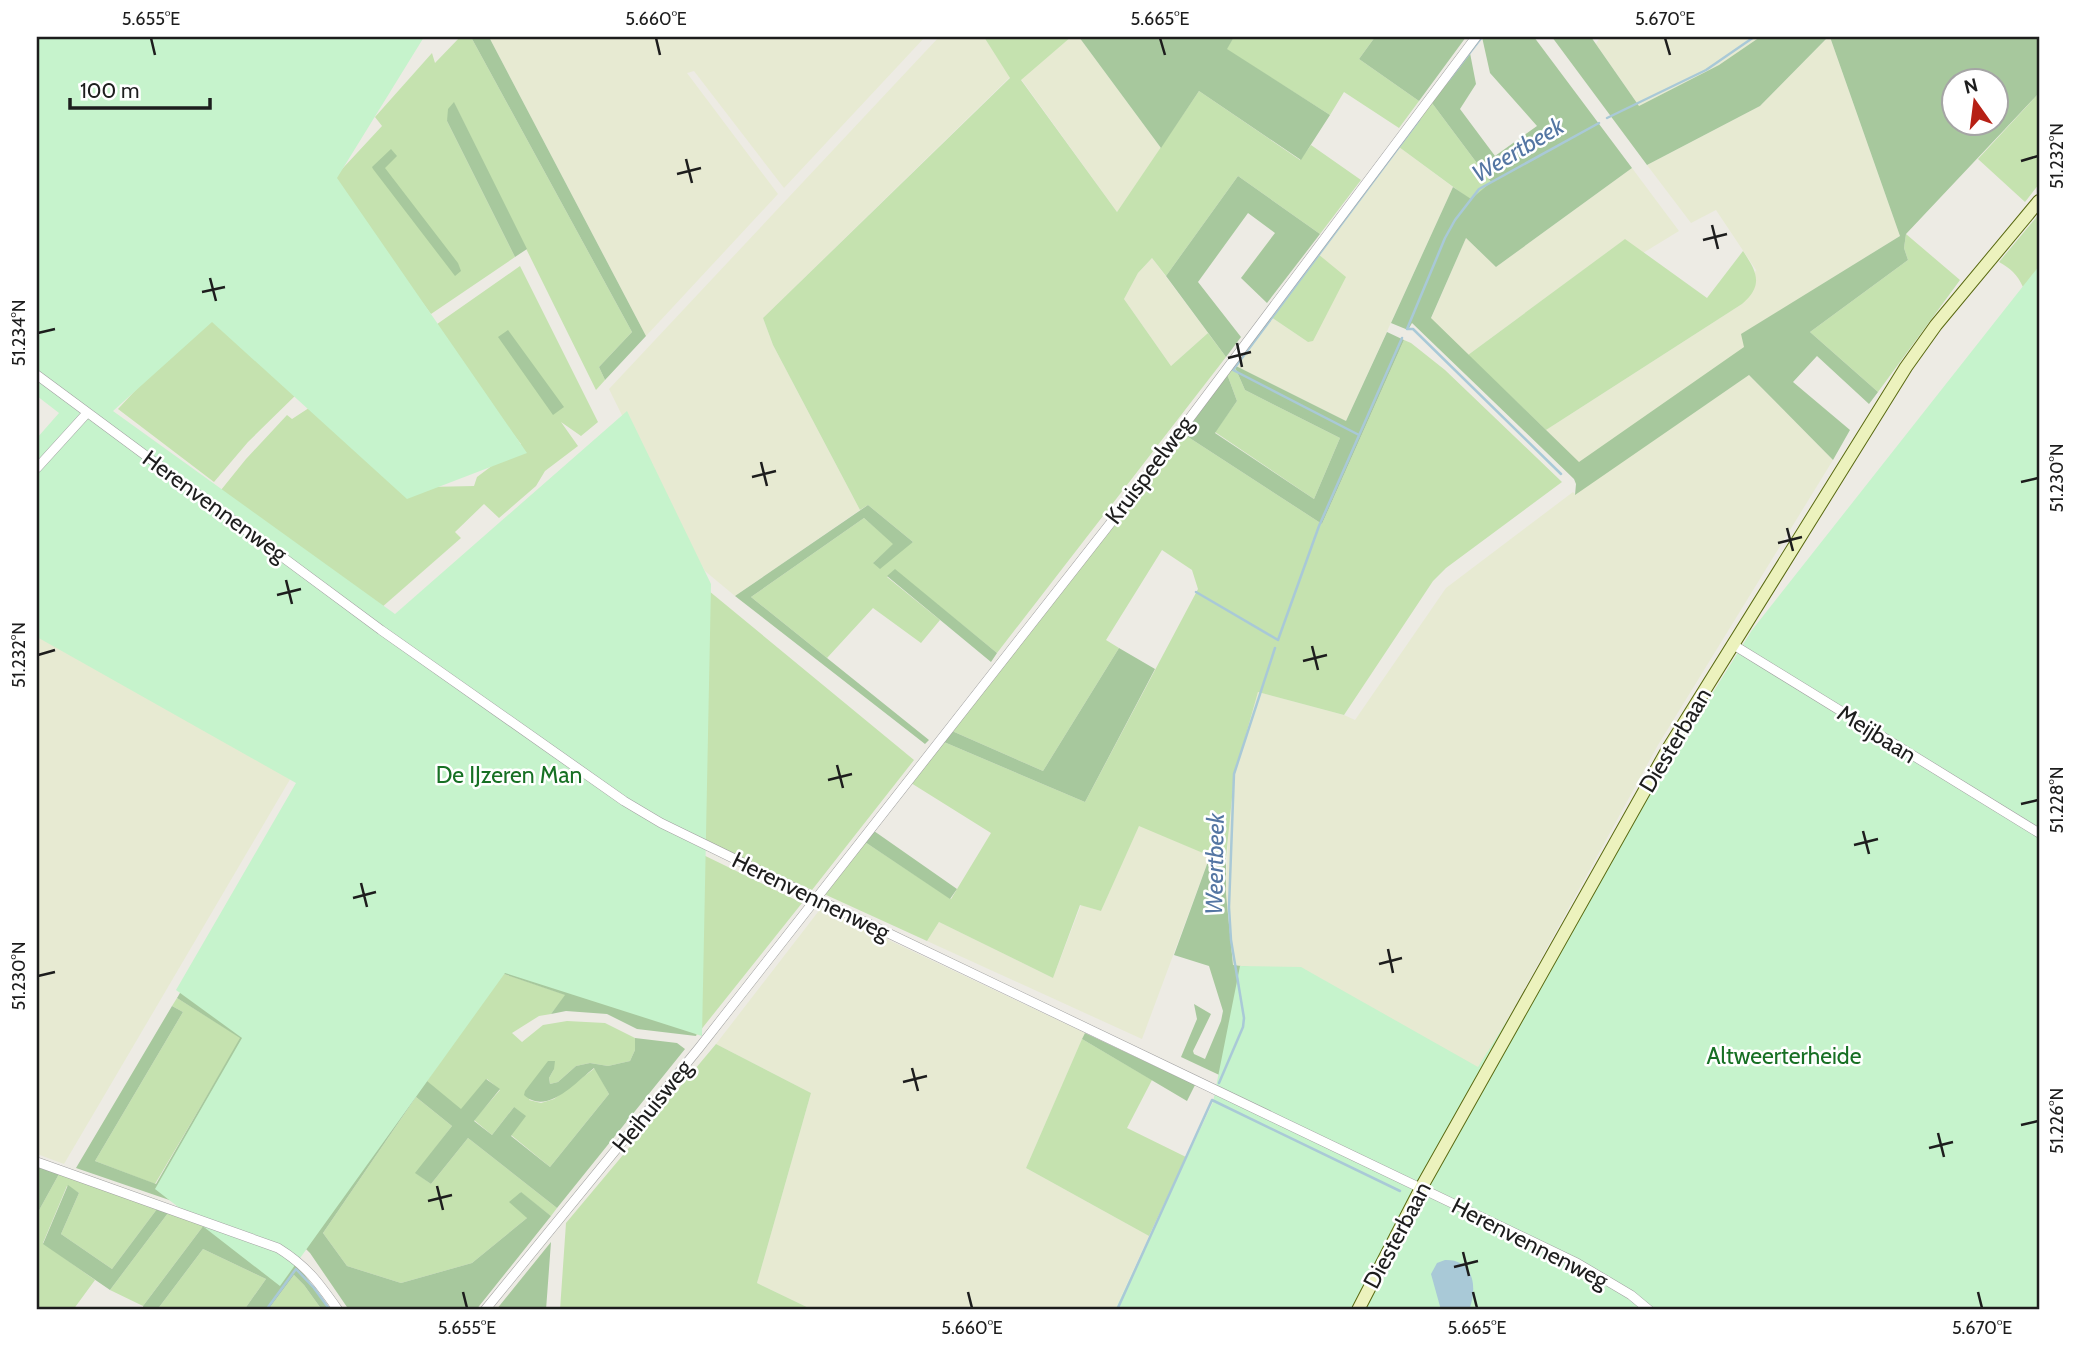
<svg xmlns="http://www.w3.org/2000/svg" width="2076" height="1347" font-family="Cabin,sans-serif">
<rect width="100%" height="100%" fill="#edebe4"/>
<!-- farmland -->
<path fill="#e7ead2" d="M489,37h436l-141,151 -90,-117 -7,2 91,121 -132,142z
M939,37h45l26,40 -247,241 10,27 87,165 -125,86 -30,-25 -46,-81 -50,-101z
M1071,37h8l82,111 -44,64 -96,-133z
M1600,37h160l-41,28 -80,41 -43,-62z
M1828,37h2l70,199 -158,98 3,13 -166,116 -33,-33 196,-126 14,-34 -40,-60 -25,13 -44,-58 113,-59z
M1399,147l54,40 -107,234 -112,-56 37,-48 37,25 10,-88z
M1632,168l47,63 -36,22 -19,-13 -156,115 -37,-36 35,-81 30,29z
M1152,258l56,75 -37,33 -47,-67 14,-26z
M1749,375l84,85 -175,285 -184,336 -241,-116 -7,-71 3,-81 5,-36 24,-85 86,23 11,5 91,-132 127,-96 2,2z
M37,631l255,145 -228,388 -27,-10z
M1139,825l71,31 -68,183 -215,-98 12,-19 114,56 28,-73 20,6z
M821,908l264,125 -59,135 123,68 -34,74h-302l-56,-27 54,-190 -95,-49z"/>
<!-- grass -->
<path fill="#c5e2af" d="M460,37h11l161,295 -33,35 6,13 -9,10 -142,-287 -7,18 68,136 -84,57 -100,-133 51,-55 -7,-9 57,-64 3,10z
M984,37h87l-50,43 96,132 82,-121 101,69 11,-15 50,35 -41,54 -82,-58 -72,100 -14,-18 -14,15 -14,26 47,67 37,-33 18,24 -229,296 -102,-83 -8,7 53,43 -19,23 -48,-35 -46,50 -76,-61 113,-79 30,26 -21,19 40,-21 -45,-37 -8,5 -87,-165 -10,-27 247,-240z
M1234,37h141l-16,22 60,42 -20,27 -55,-36 -14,23 -104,-66z
M2039,93v91l-14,18 -47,-43z
M1432,103l59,79 -20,18 -72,-53z
M2039,214v79l-16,-6c-6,-13 -12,-18 -24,-25z
M1906,234l54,46 -82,112 -68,-60 98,-72 -4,-12z
M1625,239l82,59 36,-47c14,21 21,34 -1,53l-196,126 -78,-75z
M1318,254l28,23 -33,64 -5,1 -37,-25z
M520,266l78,156 -17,14 -20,-14 17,24 -33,25 -9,15 -37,32 -15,-14 -29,28 6,6 -80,70 -160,-118 25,-31 41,-44 5,4 23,-15 113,83 46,-1 3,-9 44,-33 -91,-115z
M212,308l88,83 -52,51 -34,40 -96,-73z
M1404,340l7,3 34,27 117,112 -116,86 -13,13 -89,134 -86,-23 -24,85 -8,81 -16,-2 -71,-30 -38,85 -21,-6 -27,73 -114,-56 -12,19 -103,-47 41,-52 86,57 40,-66 -80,-50 33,-41 141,60 113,-213 -6,-19 -30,-20 -56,90 13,8 -76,123 -91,-40 230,-298 140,91z
M1234,365l11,25 95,48 -26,61 -99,-67 22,-31 -10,-27z
M692,577l222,183 -102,130 -120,-53z
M689,848l113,55 -106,133z
M501,973l65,22 -15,19 -12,2 -27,17 10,9 21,-17 24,-4 38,2 30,15v12l-5,11 -22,5 -18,-3 -14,3 -18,16 -8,2 -1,-6 5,-9 -25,31 12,3 13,-4 41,-31 14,26 -59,73 -39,-32 3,-28 -22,28 -18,-15 26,-30 -13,-11 -26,31 -35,-29z
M177,998l64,40 -86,146 -60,-23 88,-149 -11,-6z
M1082,1039l70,41 -25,48 59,29 -37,79 -123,-68z
M716,1044l95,49 -54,190 56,27h-253l6,-87z
M416,1097l36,29 -36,47 15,11 37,-46 89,70 -6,8 -31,-24 7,26 -55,45 -71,20 -54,-17 -24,-33z
M59,1174l98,35 -45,60 -51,-35 18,-41 -12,-7 -24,57 52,37 -22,30h-36v-96z
M168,1213l36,12 -61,81 -33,-16z
M203,1249l63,30 -22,31h-87z
M294,1275l10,10 18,25h-54z"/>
<!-- forest -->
<path fill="#a7c89d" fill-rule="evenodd" d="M471,37h18l157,299 -41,44 -6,-13 33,-35z
M1079,37h155l-7,12 103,66 -29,45 -102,-69 -38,57z
M1375,37h91l-47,64 -60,-42z
M1482,37h52l98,131 -136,99 -30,-29 -35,80 148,144 165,-115 -3,-13 159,-98 -70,-199h209v56l-133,141 -2,14 4,12 -98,72 68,60 -9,12 -52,-48 -24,26 57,48 -17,30 -84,-85 -174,120 1,-11 -2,-5 -162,-156 -4,7 -17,-7 62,-136 18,12 20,-17 -59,-79 38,-50 6,31 -16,25 35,47 42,-30 -47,-53zM1954,80h42v42h-42z
M1552,37h39l48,69 80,-41 41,-28h68l-68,69 -113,59z
M454,102l73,147 -12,8 -68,-136 1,-12z
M391,149l6,7 -12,12 73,95 3,8 -6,5 -82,-107 -1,-2z
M1238,176l82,58 -53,69 -26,-25 34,-45 -27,-20 -50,69 43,55 -15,20 -60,-81z
M508,330l56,77 -11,8 -55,-78z
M1387,332l17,8 -82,184 -140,-91 45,-59 10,27 -22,32 99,66 26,-61 -95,-48 -11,-25 112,56z
M868,505l45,37 -33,27 -7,-6 20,-19 -29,-26 -113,79 178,143 -4,4 -190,-148z
M895,569l102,84 -6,9 -104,-86z
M387,645l302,203 7,188 -59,-7 -30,-15 -41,-3 -15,3 14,-19 -64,-22 -74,108 34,28 25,-30 14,10 -26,32 18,14 22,-28 12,9 -15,20 39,31 59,-73 -15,-26c-18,14 -47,48 -70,27l1,-4 23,-30h7l-1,8 -5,9 1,6 8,-2 18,-16 14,-3 18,3 22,-5 5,-11v-12l42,5 8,6 -128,159 -89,-70 -37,46 -16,-11 37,-47 -36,-29 -93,136 24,33 54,17 71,-20 55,-45 -18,-16 12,-10 30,24 -75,94h-127l-39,-57 -7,-7 -227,-78 96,-162 11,6 -88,149 61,23 84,-146 -63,-40z
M1119,648l36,21 -70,133 -141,-60 8,-11 91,40z
M874,831l83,58 -7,10 -85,-57z
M1210,856l16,2v36l7,71 65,8 126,198 -243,-114 16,-38 -3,-15 17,10 -18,37 1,3 11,5 16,-38 2,-10 -14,-45 -35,-11z
M1085,1033l110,52 -8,16 -105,-62z
M37,1166l22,8 -22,40z
M68,1185l11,8 -18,41 51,35 45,-60 11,4 -58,77 -67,-46z
M204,1225l95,42 31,43h-8l-18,-25 -10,-10 -26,35h-24l22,-31 -63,-30 -46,61h-13l-1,-4z
M551,1242l-5,68h-50z"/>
<!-- park -->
<path fill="#c6f3cc" d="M37,37h387l-87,141 190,275 -120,46 -195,-177 -99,89 282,203 232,-203 84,173 -9,452 -197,-63 -225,313 -125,-97 87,-151 -66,-48 120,-207 -259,-146v-199l22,-25 -22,-17z
M2039,266v1044h-924l98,-208 27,-136 61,1 177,100 274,-437z"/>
<!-- water -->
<path fill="#a9c9d7" d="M1445,1260c29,-1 33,28 24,50h-28l-10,-36 6,-11z"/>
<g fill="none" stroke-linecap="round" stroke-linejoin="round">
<!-- stream -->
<path stroke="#a9c9d7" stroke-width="2.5" d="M1448,81l34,-44
M1607,118l99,-48 48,-33
M1359,435l-126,-65 186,-250
M1561,474l-148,-145h-6l38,-91 10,-18 24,-31 120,-66
M1196,592l82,48 41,-114 83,-188
M1219,1083l24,-56 1,-9 -13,-78 -2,-33 5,-133 41,-126
M266,1310l30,-41 18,19 16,22
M1117,1310l95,-210 188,91"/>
<defs>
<path id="street" d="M37,375l344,255 243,171 37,22 154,75 762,365 54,32 18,15
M37,468l50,-55
M1732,644l307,189
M37,1162l241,86c29,18 41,35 60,62
M485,1310l214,-262 421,-537 356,-474"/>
<path id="secondary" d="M1358,1310l63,-122 247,-439 238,-382 30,-42 103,-124"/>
</defs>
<!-- street casing -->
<use href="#street" stroke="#a1a1a1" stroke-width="10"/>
<!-- secondary casing -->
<use href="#secondary" stroke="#596910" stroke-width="14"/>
<!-- street -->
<use href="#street" stroke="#fff" stroke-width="9"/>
<!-- secondary -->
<use href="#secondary" stroke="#ecf2bd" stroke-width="12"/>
</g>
<!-- ticks -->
<path fill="none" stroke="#1d1d1d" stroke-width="2.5" d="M151,38l4,17M656,38l4,17M1160,38l5,17M1665,38l5,17M686,159l6,24M2021,161l17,-5M677,174l24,-6M1712,225l6,24M1703,240l24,-6M210,278l6,23M202,292l23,-5M38,333l17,-4M1237,343l5,24M1228,358l23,-6M761,462l6,24M752,477l24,-6M2021,482l17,-4M1787,528l6,23M1778,543l24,-6M286,580l6,24M277,595l24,-6M1312,646l6,24M38,655l17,-5M1303,661l24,-6M837,765l6,23M828,780l24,-6M2021,804l17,-4M1863,831l6,23M1854,845l24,-6M361,883l6,24M353,898l23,-6M1388,949l5,24M1379,964l23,-6M38,976l17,-4M912,1068l6,23M903,1082l24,-6M2021,1125l17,-4M1938,1133l6,24M1929,1148l24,-6M437,1186l6,24M428,1201l24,-6M1463,1252l6,24M1454,1267l24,-6M463,1292l4,16M968,1292l4,16M1473,1292l4,16M1978,1292l4,16"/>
<g text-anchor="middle" stroke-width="5" stroke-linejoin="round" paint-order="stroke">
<!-- street labels -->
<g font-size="23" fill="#1d1d1d" stroke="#fff">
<text transform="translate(1149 470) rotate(-53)" y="8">Kruispeelweg</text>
<text transform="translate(215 506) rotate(36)" y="8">Herenvennenweg</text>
<text transform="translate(1877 734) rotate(32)" y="8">Meijbaan</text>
<text transform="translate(1675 740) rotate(-59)" y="8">Diesterbaan</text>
<text transform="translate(811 896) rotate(26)" y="8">Herenvennenweg</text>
<text transform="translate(652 1106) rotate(-51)" y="8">Heihuisweg</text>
<text transform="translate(1397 1235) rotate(-62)" y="8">Diesterbaan</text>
<text transform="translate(1530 1243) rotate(27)" y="8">Herenvennenweg</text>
</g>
<!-- park labels -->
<g font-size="23" fill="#177024" stroke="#fff">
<text x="509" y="783">De IJzeren Man</text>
<text x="1784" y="1064">Altweerterheide</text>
</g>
<!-- water labels -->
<g font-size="24" font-style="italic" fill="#5476a3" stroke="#fff">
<text transform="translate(1518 150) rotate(-31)" y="8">Weertbeek</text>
<text transform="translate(1215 864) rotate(-89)" y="8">Weertbeek</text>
</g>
</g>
<!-- border -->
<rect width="2076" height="1347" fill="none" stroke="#ffffff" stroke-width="77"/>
<!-- north arrow -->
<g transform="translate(1975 102) rotate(346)"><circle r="33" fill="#ffffff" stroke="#a5a5a5" stroke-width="2"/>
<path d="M0-5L12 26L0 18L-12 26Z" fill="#b62015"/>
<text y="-10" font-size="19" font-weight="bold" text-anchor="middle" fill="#1d1d1d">N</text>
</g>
<!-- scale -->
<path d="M70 98v10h140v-10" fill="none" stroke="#1d1d1d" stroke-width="3.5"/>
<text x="80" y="98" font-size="21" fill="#1d1d1d" stroke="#ffffff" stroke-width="5" paint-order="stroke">100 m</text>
<rect x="38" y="38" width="2000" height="1270" fill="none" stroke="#1d1d1d" stroke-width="2.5"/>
<g font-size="18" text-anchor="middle" fill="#1d1d1d">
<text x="151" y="25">5.655°E</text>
<text x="656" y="25">5.660°E</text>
<text x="1160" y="25">5.665°E</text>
<text x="1665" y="25">5.670°E</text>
<text transform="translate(2057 156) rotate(-90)" y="6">51.232°N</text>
<text transform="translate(19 333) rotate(-90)" y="6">51.234°N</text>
<text transform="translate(2057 478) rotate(-90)" y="6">51.230°N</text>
<text transform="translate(19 655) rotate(-90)" y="6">51.232°N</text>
<text transform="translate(2057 800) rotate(-90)" y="6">51.228°N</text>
<text transform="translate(19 976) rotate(-90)" y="6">51.230°N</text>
<text transform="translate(2057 1121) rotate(-90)" y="6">51.226°N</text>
<text x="467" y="1334">5.655°E</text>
<text x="972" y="1334">5.660°E</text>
<text x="1477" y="1334">5.665°E</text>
<text x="1982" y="1334">5.670°E</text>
</g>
</svg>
